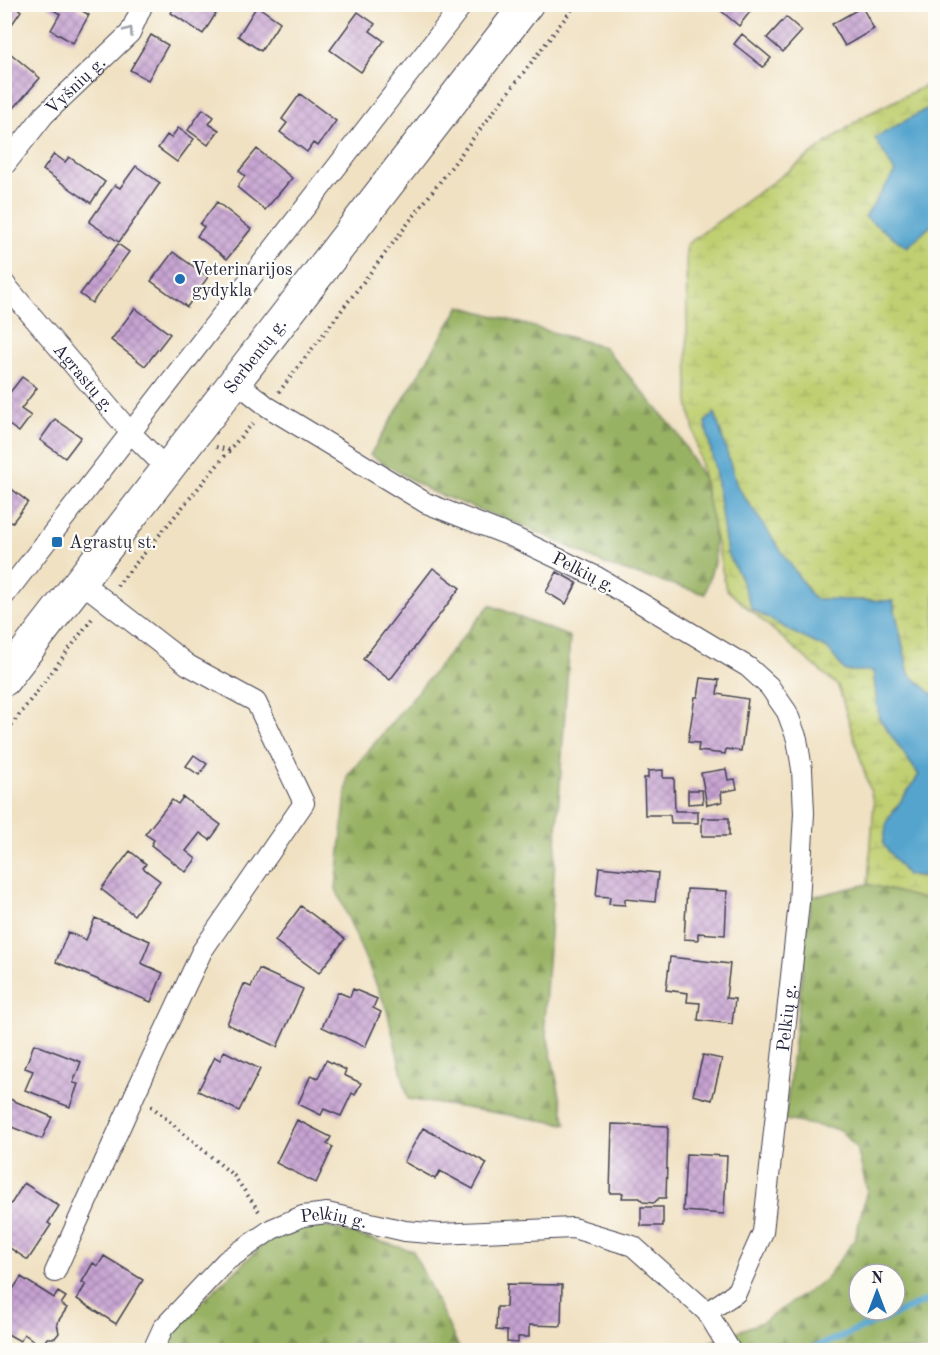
<svg xmlns="http://www.w3.org/2000/svg" width="940" height="1355" font-family="'Old Standard TT',serif">
<defs>
<pattern id="forest-firs" width="22" height="20" patternUnits="userSpaceOnUse" patternTransform="scale(1.5)"><rect width="22" height="20" fill="#98b263"/><path d="M5 1l3.5 6h-7zM16 11l3.5 6h-7z" fill="#7c9053"/></pattern>
<pattern id="wetland-marsh" width="20" height="14" patternUnits="userSpaceOnUse" patternTransform="scale(1.5)"><rect width="20" height="14" fill="#c0cf71"/><path d="M1 5h8M5 5V1M11 12h8M15 12V8" fill="none" stroke="#a5b163"/></pattern>
<pattern id="building-cross-hatch" width="8" height="8" patternUnits="userSpaceOnUse" patternTransform="scale(1.5)"><rect width="8" height="8" fill="#c7a3d2"/><path d="M0 0l8 8M0 8l8-8" fill="none" stroke="#a184ac"/></pattern>
</defs>
<rect width="100%" height="100%" fill="#fdfcf7"/>
<filter id="ink" filterUnits="userSpaceOnUse"><feTurbulence type="fractalNoise" baseFrequency=".0167" numOctaves="2"/><feDisplacementMap in="SourceGraphic" scale="12" xChannelSelector="R" yChannelSelector="G"/><feConvolveMatrix kernelMatrix="1 2 1 2 8 2 1 2 1" color-interpolation-filters="sRGB"/></filter>
<filter id="wash" filterUnits="userSpaceOnUse"><feTurbulence type="fractalNoise" baseFrequency=".008" numOctaves="4" result="noise"/><feDisplacementMap in="SourceGraphic" scale="24" xChannelSelector="R" yChannelSelector="G"/><feGaussianBlur stdDeviation="1.35" result="paint"/><feColorMatrix in="noise" values="0 0 0 0 0 0 0 0 0 0 0 0 0 0 0 0 0 1.4 0 .05"/><feComposite in="paint" operator="in"/></filter>
<g filter="url(#wash)">
<rect width="100%" height="100%" fill="#f0e1c2"/>
<!-- forest -->
<path fill="url(#forest-firs)" stroke="#5d6a4f" stroke-width="1.5" fill-rule="evenodd" d="M460,306l144,41 72,84 25,43 12,44 2,41 -10,35 -96,-28 -80,-38 -97,-36 -62,-37z
M490,605l80,32 -26,384 22,103 -158,-25 -21,-89 -51,-121 12,-114z
M868,884l67,18 1,151 -2,3 2,3 -1,291h-246l73,-28 63,-42 30,-41 12,-49 -10,-42 -17,-18 -55,-10 26,-223zM859,1274h36v36h-36z
M325,1226l88,25 47,99h-297l14,-25 88,-82 35,-15z"/>
<!-- wetland -->
<path fill="url(#wetland-marsh)" stroke="#717856" stroke-width="1.5" d="M935,81v23l-59,34 19,34 -29,45 41,30 28,-25v474l-26,-22 -16,-73 -79,-2 -78,-113 -21,-72 -10,8 10,47 12,84 13,23 12,33 46,26 30,14 17,22 28,-1 6,48 40,57 -32,46 20,54 28,2v25l-67,-18 6,-81 -36,-117 -112,-97 -38,-187 -2,-157 178,-129z"/>
<!-- water -->
<path fill="#54a4ce" stroke="#3b6384" stroke-width="1.5" d="M935,104v118l-28,25 -42,-30 30,-45 -20,-34z
M715,413l22,73 77,113 79,2 16,73 26,22v181l-28,-2 -24,-31 4,-23 32,-46 -40,-57 -6,-47h-28l-17,-22 -30,-14 -46,-26 -12,-33 -13,-23 -12,-84 -10,-47z"/>
<g fill="none" stroke-linecap="round" stroke-linejoin="round">
<!-- stream -->
<path stroke="#54a4ce" stroke-width="7" d="M809,1350l127,-53"/>
</g>
<g id="blocks">
<!-- building -->
<path fill="url(#building-cross-hatch)" d="M4,4h8l9,7 -13,19 -4,-3z
M47,4h24l18,11 -16,28 -22,-13 9,-16 -13,-8z
M176,4h46l-19,30 -32,-21z
M725,4h31l-17,22 -19,-16z
M257,6l23,16 -19,29 -23,-15z
M862,7l12,22 -29,17 -13,-22z
M358,12l17,12 -5,7 14,10 -23,31 -31,-22z
M786,17l16,14 -19,21 -16,-14z
M742,34l29,24 -8,9 -29,-23z
M151,35l17,10 -20,35 -18,-10z
M4,48l36,30 -26,30 -10,-8z
M300,94l36,27 -18,25 -5,-3 -6,9 -27,-20 7,-9 -5,-4z
M203,109l11,8 -5,7 10,6 -11,15 -20,-15z
M178,128l16,11 -17,23 -19,-14 9,-13 4,3z
M257,149l35,29 -27,32 -28,-23 8,-11 -6,-5z
M54,154l11,8 4,-5 36,25 -14,21 -48,-33z
M136,166l24,17 -41,59 -30,-20 26,-37 5,3z
M217,202l34,27 -24,30 -30,-23 7,-9 -4,-3z
M118,244l11,8 -37,51 -12,-9z
M173,252l35,25 -21,30 -36,-26z
M135,308l35,26 -25,32 -34,-26z
M22,377l15,11 -16,21 10,7 -12,16 -10,-7 -5,6v-31z
M55,419l26,18 -16,21 -25,-18z
M4,483l24,19 -16,21 -8,-6z
M433,568l27,20 -70,92 -27,-21z
M557,572l20,11 -11,21 -20,-12z
M701,678l18,2 -2,14 31,5 -7,52 -15,-2 -1,5 -27,-3 1,-8 -11,-1 7,-45h3z
M194,755l13,9 -8,11 -13,-9z
M726,769l2,11 7,-1 2,10 -16,3 1,10 -15,3 -6,-32z
M663,770v8h11l1,33h23v12h-27l-1,-8h-25l-1,-37h4v-7z
M688,790h14l1,13 -15,1z
M183,797l38,28 -11,15 -10,-7 -14,18 10,8 -10,13 -35,-27 3,-5 -9,-6 27,-34 6,4z
M702,818h27v18h-27z
M130,851l16,13 -3,4 17,13 -26,34 -33,-26z
M599,867l59,6 -3,29 -30,-3v6l-16,-1 1,-7 -14,-1z
M687,889l40,2 -2,44 -27,-2v7l-14,-1z
M301,906l44,33 -26,34 -44,-32z
M95,918l55,23 -9,22 22,10 -12,29 -95,-40 12,-30 18,8z
M670,957l60,7 -4,34 9,1 -3,25 -34,-4 2,-17 -13,-1 1,-9 -22,-3z
M259,969l44,20 -26,58 -50,-23 17,-40 7,3z
M353,989l24,10 -4,9 8,4 -16,35 -43,-20 16,-35 12,5z
M34,1044l47,18 -8,21 5,1 -8,23 -45,-17 8,-19 -8,-3z
M224,1051l36,18 -21,42 -41,-20 17,-34 5,3z
M703,1055l19,4 -10,41 -19,-5z
M326,1060l20,10 -2,5 17,8 -6,12 -3,-2 -11,23 -17,-7 -3,6 -23,-11 13,-29 7,3z
M5,1097l47,20 -10,22 -38,-15z
M297,1120l34,17 -4,7 6,3 -17,36 -40,-20z
M612,1124l56,2 -2,72h-7l-5,5 -11,-1 -3,-4h-18l1,-5h-13z
M423,1128l64,35 -14,26 -33,-18 -5,8 -31,-17z
M686,1154l41,2 -3,58 -41,-3z
M24,1183l35,23 -11,17 3,2 -23,35 -24,-16v-44l7,4z
M641,1207h22v19h-22z
M104,1256l39,24 -27,44 -39,-25 9,-15 -4,-2 11,-19 5,3z
M21,1277l33,21 4,-6 8,5 -5,7 6,4 -10,15 2,10 -4,5h-8l-5,8 -18,-12 -4,7 -16,-9v-29z
M507,1284l55,1 -1,41 -32,-1v12h-11v6l-11,-1v-11l-11,-1 1,-23h9z"/>
</g>
</g>
<g filter="url(#ink)">
<use href="#blocks" fill-opacity="0" stroke="#413f4f" stroke-width="1.5"/>
<g fill="none" stroke-linecap="round" stroke-linejoin="round">
<defs>
<g id="street">
<path id="s1" d="M4,166l40,-51 86,-82 13,-29"/>
<path id="s2" d="M4,283l127,150 36,36"/>
<path d="M4,596l459,-592"/>
<path d="M55,1272l80,-178 67,-143 102,-148 -48,-101 -68,-37 -107,-83"/>
<path d="M707,1312l23,38"/>
<path id="s3" d="M153,1350l10,-22 63,-67 46,-32 31,-13 24,-3 78,18 35,3 133,-6 60,18 74,66 29,-19 27,-61 36,-329 5,-90 -2,-44 -5,-30 -10,-27 -18,-26 -21,-19 -151,-90 -84,-40 -87,-34 -158,-96 -33,-26"/>
</g>
<g id="primary">
<path id="s4" d="M4,680l523,-676"/>
</g>
</defs>
<!-- street casing -->
<use href="#street" stroke="#413f4f" stroke-width="22"/>
<!-- primary casing -->
<use href="#primary" stroke="#413f4f" stroke-width="34"/>
<!-- path -->
<path stroke="#413f4f" stroke-width="4" stroke-dasharray="1.5 4.5" stroke-linecap="butt" d="M279,392l297,-388
M216,447l13,3 26,-29
M117,586l112,-135
M4,735l90,-119
M151,1106l83,70 27,38"/>
<!-- street -->
<use href="#street" stroke="#fff" stroke-width="20"/>
<!-- primary -->
<use href="#primary" stroke="#fff" stroke-width="32"/>
</g>
<!-- one-way arrows -->
<defs><path id="oneway-chevron" d="M-2-3.5L2.5 0L-2 3.5" fill="none" stroke-width="1.6" stroke-linecap="round" stroke-linejoin="round" transform="scale(1.5)"/></defs>
<use stroke="#9c9ca7" href="#oneway-chevron" transform="translate(129 31) rotate(-55)"/>
</g>
<!-- markers -->
<g fill="#1f6fb2" stroke="#fdfcf7" stroke-width="2">
<circle cx="180" cy="279" r="6"/>
<rect x="51" y="536" width="12" height="12" rx="3"/>
</g>
<g text-anchor="middle" stroke-width="4.5" stroke-linejoin="round" paint-order="stroke">
<!-- street labels -->
<g font-size="18" fill="#22223b" stroke="#fdfcf7">
<text dy="6" stroke="none"><textPath href="#s1" startOffset="108">Vyšnių g.</textPath></text>
<text dy="6" stroke="none"><textPath href="#s4" startOffset="410">Serbentų g.</textPath></text>
<text dy="6" stroke="none"><textPath href="#s2" startOffset="124">Agrastų g.</textPath></text>
<text transform="translate(584 572) rotate(27)" y="6">Pelkių g.</text>
<text dy="6" stroke="none"><textPath href="#s3" startOffset="957">Pelkių g.</textPath></text>
<text dy="6" stroke="none"><textPath href="#s3" startOffset="237">Pelkių g.</textPath></text>
</g>
<!-- poi labels -->
<g font-size="18" fill="#22223b" stroke="#fdfcf7" text-anchor="start">
<text x="192" y="275">Veterinarijos<tspan x="192" dy="21">gydykla</tspan></text>
<text x="69" y="548">Agrastų st.</text>
</g>
</g>
<!-- margin -->
<rect width="940" height="1355" fill="none" stroke="#fdfcf7" stroke-width="24"/>
<!-- north arrow -->
<g transform="translate(877 1292)"><circle r="28" fill="#fdfcf7" stroke="#a5a5ac" stroke-width="1.5"/>
<path d="M0-4.5L10 22L0 15L-10 22Z" fill="#1f6fb2"/>
<text y="-9" font-size="16" font-weight="bold" text-anchor="middle" fill="#22223b">N</text>
</g>
</svg>
